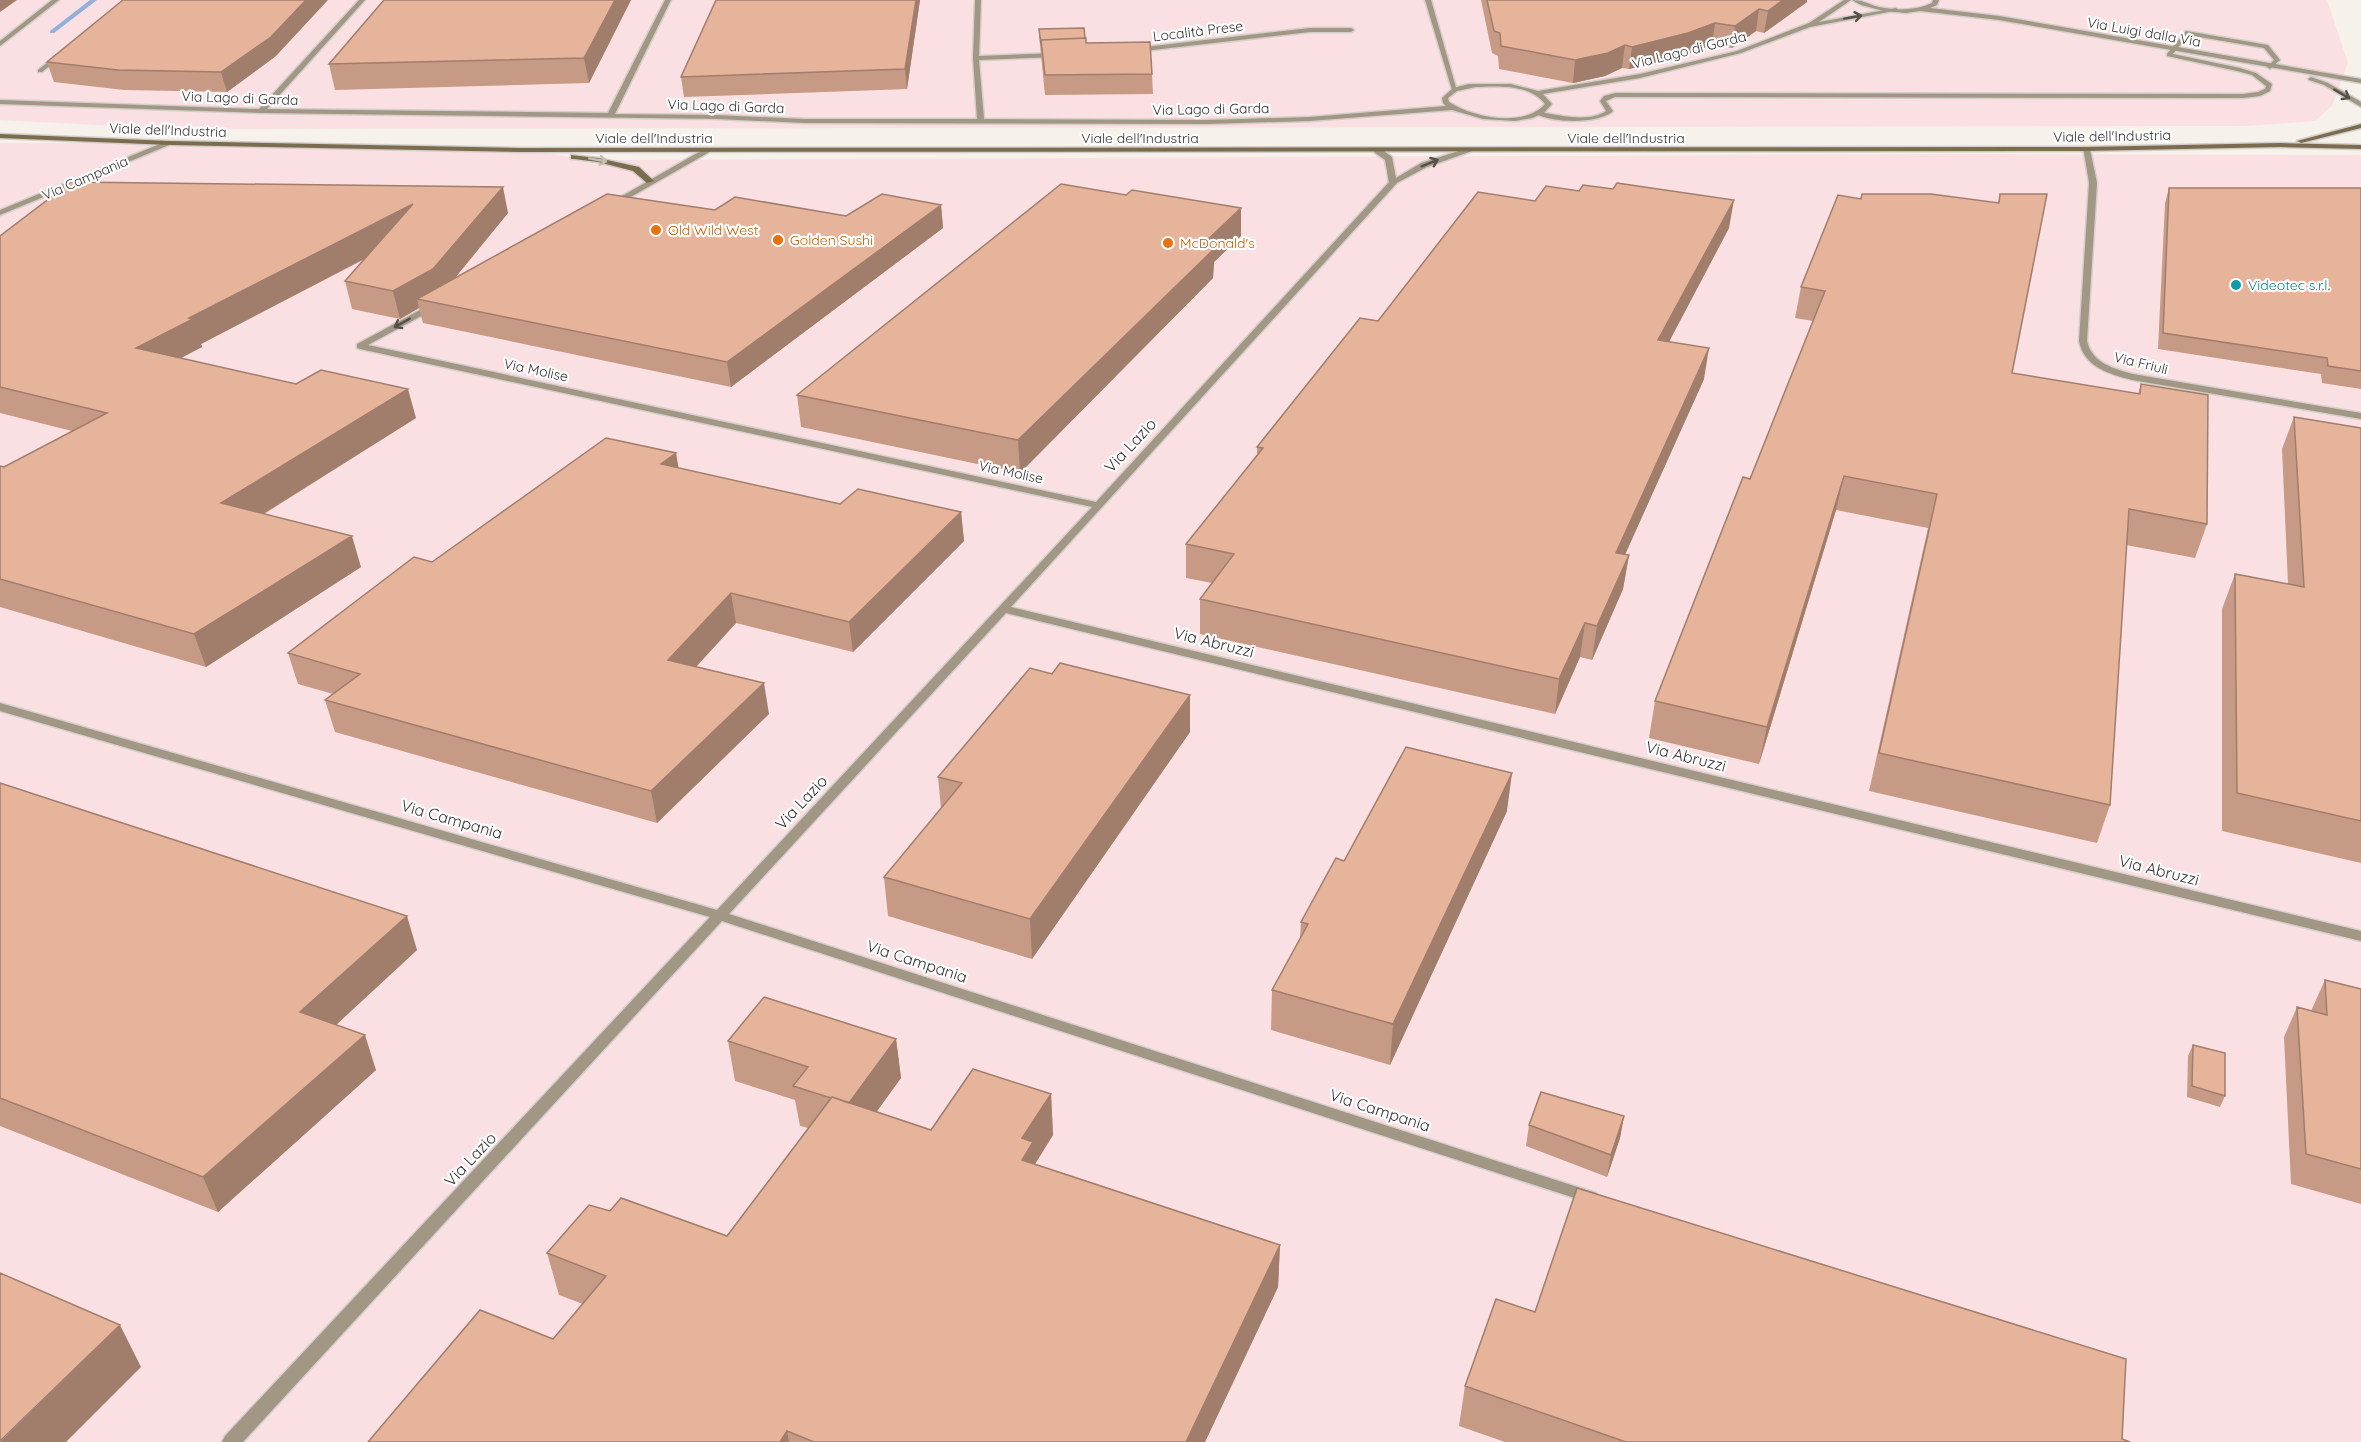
<svg xmlns="http://www.w3.org/2000/svg" width="2361" height="1442" font-family="Quicksand,sans-serif">
<rect width="100%" height="100%" fill="#f6f1eb"/>
<!-- industrial -->
<path fill="#fbe0e3" d="M0,0h2327l21,63 -16,43 -17,15 -67,5 -2073,3 -175,-9z
M0,143h170l349,7 79,10 1375,-6 388,1v1287h-2361z"/>
<g fill="none" stroke-linecap="round" stroke-linejoin="round">
<!-- stream -->
<path fill="#91b1da" fill-rule="evenodd" d="M90,0h7l-43,33h-4v-2z"/>
<defs>
<path id="service" d="M1425,0h6l26,91 -5,-1z
M2186,31l82,14 12,15 -10,9 -3,-2 7,-7 -10,-12 -76,-13 -15,19 67,14 16,5 16,11 -2,7 -10,5 -17,2 -628,-1 -9,4 7,10 -1,1c-16,12 -59,11 -76,2l3,-2c20,3 50,11 67,-1l-6,-10 4,-5 11,-3 628,1 15,-2 7,-3 1,-3 -14,-11 -15,-4 -70,-15v-2z"/>
<path id="minor" d="M52,0h7l-59,46v-5z
M359,0h6l-98,109 341,4 57,-113h6l-56,114 102,1 88,4h172l-4,-61 2,-58h6l-2,56 77,-3 3,2 -3,2 -77,3 5,59 223,1 102,-3 137,-11 -3,-3 -1,-5 11,-10 16,-4h42l27,7 102,-17 97,-23 72,-28 35,-23h7l-32,22 77,-14 3,2 -89,17 -69,26 -101,25 -97,16 9,10 -8,9 -12,5 -17,3 -32,-2 -31,-9 -143,11 -102,3 -402,-1 -88,-4 -456,-6 -261,-9v-4l259,9zM1476,87c23,-1 54,-3 69,17 -22,24 -71,14 -96,-2l-1,-4 9,-7z
M1310,28h41l3,2 -3,2h-41l-174,20 -3,-2 3,-2z
M57,55l5,1 -20,16h-4v-2z
M167,141l7,2 -174,72v-5z
M2083,147l7,2 7,34 -10,158c5,22 27,28 46,33l228,39v6l-229,-39c-23,-6 -48,-13 -53,-39l10,-158z
M706,148l7,2 -98,56 -7,-2z
M1390,181l7,2 -386,424 1350,324v10l-1355,-328 -277,301 867,279 2,4 -2,4 -6,2 -868,-282 -479,521h-21l3,-6 485,-519 -710,-206v-8l717,207 375,-403 -732,-158 -3,-1v-4l76,-41 3,1v4l-68,37 728,157z"/>
<path id="tertiary" d="M1852,0c9,0 15,3 23,6 19,5 39,5 57,-3l1,-3h6l-2,5 -7,3 69,8 362,63v4l-362,-63 -79,-9 -14,2 -22,-2 -23,-6z
M2311,77l17,6 33,19v5l-37,-22 -15,-5 -1,-1z
M1374,148h6l12,9 4,21 25,-15 47,-15 7,2 -48,17 -34,18 -4,-2 -4,-23 -11,-8z"/>
<path id="secondary" d="M2361,124v4l-60,15 -4,-2z
M0,134l170,7 349,7 1567,-1 194,-4 81,2v4l-81,-2 -194,4 -1567,1 -349,-7 -170,-7z
M571,155l27,3 41,9 15,14 -7,2 -14,-12 -35,-9 -24,-3h-3z"/>
</defs>
<!-- service casing -->
<use href="#service" stroke="#d3cfca" stroke-width="3"/>
<!-- minor casing -->
<use href="#minor" stroke="#d3cfca" stroke-width="3"/>
<!-- tertiary casing -->
<use href="#tertiary" stroke="#d3cfca" stroke-width="3"/>
<!-- secondary casing -->
<use href="#secondary" stroke="#d3cfca" stroke-width="3"/>
<!-- service -->
<use href="#service" fill="#a29784" fill-rule="evenodd"/>
<!-- minor -->
<use href="#minor" fill="#a29784" fill-rule="evenodd"/>
<!-- tertiary -->
<use href="#tertiary" fill="#a29784" fill-rule="evenodd"/>
<!-- secondary -->
<use href="#secondary" fill="#7c6c4f" fill-rule="evenodd"/>
</g>
<!-- wall -->
<path fill="#c69a85" d="M631,0l-42,83 -254,7 -6,-26z
M920,0l-13,89 -223,8 -3,-20z
M1481,0h326v2l-43,31 -8,-2 -24,17 -20,-3 -27,10 -56,14 -7,-1 -17,8 -32,7 -74,-14 -1,-13 -6,-3z
M1039,35l46,3 1,5 66,31 1,20 -108,1z
M276,56l-49,36 -103,-2 -70,-8 -7,-20z
M2169,188h192v201l-39,-6 -1,-9 -163,-25 7,-146z
M2000,194l12,179 126,21 3,-10 66,140 -12,34 -69,-13 -16,260 -13,38 -228,-52 59,-263 -92,-18 -77,254 -110,-26 6,-37 95,-222 63,-158 -18,-3 6,-31 60,-88 137,4z
M941,205l2,23 -212,159 -308,-64 -4,-15 -19,11 -48,-10 -7,-28 20,-22 -164,85 1,3 -21,11 235,60 -152,96 97,53 -155,100 -206,-60v-141l4,1 68,-36 -72,-18v-177l508,-23 -53,65 260,-68 131,6z
M1729,228l-60,114 35,37 -79,175 4,1 -6,34 -31,71 -12,-3 -25,57 -355,-80v-35l12,-16 -26,-5v-34l71,-88v-9l121,-126z
M1241,236l-27,26 -1,16 -193,195 -219,-46 -4,-32z
M2294,417l67,11v435l-139,-32v-222l13,-35 53,10 -6,-135z
M676,453l2,15 162,36 121,8 3,29 -111,111 -117,-29 -40,44 73,47 -112,109 -322,-91 -10,-32 8,-6 -35,-10 -10,-31 144,-91z
M1190,732l-158,227 -144,-43 -4,-39 57,-69 -3,-31z
M0,783l417,167 -81,75 40,45 -158,142 -218,-86z
M1507,811l-117,254 -119,-35 1,-40 28,-52 1,-16 43,-61z
M2325,980l36,9v215l-70,-20 -7,-147 13,-30 14,4z
M896,1039l5,39 -25,34 55,18 120,-36 2,41 -18,29 245,81 -2,42 -73,155h-837l185,-103 30,-35 -24,-9 -12,-42 63,-42 117,25 81,-108 -8,-2 -5,-26 -60,-19 -7,-40z
M2193,1045l32,51 -5,11 -33,-10 1,-41z
M1624,1116l-4,22 -13,39 -81,-31 3,-21z
M1535,1312l587,127 8,3h-625l-46,-16 6,-40z"/>
<!-- shaded-wall -->
<path fill="#a17d6c" d="M0,0h17l-17,12z
M306,0h22l-52,56 -49,36 -6,-20z
M615,0h16l-42,83 -5,-25z
M916,0h4l-13,89 -2,-20z
M1783,0h24v2l-43,31 4,-22z
M1759,9l-3,22 -24,17 3,-22z
M1715,23l-3,22 -27,10 -56,14 3,-22z
M1625,45l-3,23 -17,8 -32,7 2,-23z
M503,187l5,26 -68,83 -23,3 2,9 -19,11 -7,-28z
M1734,200l-5,28 -75,142 4,-30z
M413,204l6,26 -218,114 1,3 -56,29 -10,-28 53,-30z
M941,205l2,23 -212,159 -4,-25z
M1241,208v28l-27,26 -1,16 -193,195 -2,-33 182,-193z
M1709,348l-5,31 -93,207 5,-33z
M408,389l8,29 -185,116 -10,-31z
M676,453l5,29 -20,-18z
M1844,476l-8,34 -77,254 8,-37z
M961,512l3,29 -111,111 -4,-30z
M352,536l9,31 -155,100 -12,-33z
M1629,555l-6,34 -31,71 5,-34z
M731,593l5,30 -62,68 -6,-31z
M1585,623l-5,34 -25,57 4,-35z
M764,683l5,31 -112,109 -6,-32z
M1190,695v37l-158,227 -2,-40z
M1512,773l-5,38 -117,254 3,-41z
M407,916l10,34 -105,97 -12,-35z
M365,1035l11,35 -158,142 -15,-35z
M896,1039l5,39 -47,65 -6,-39z
M1051,1094l2,41 -18,29 -13,-4v-22z
M1624,1116l-4,22 -13,39 4,-22z
M1280,1245l-2,42 -73,155h-19z
M120,1325l21,42 -75,75h-66z
M787,1431l2,11h-9z"/>
<!-- building -->
<path fill="#e6b39b" stroke="#a17d6c" stroke-width="1.5" d="M123,0h183l-35,37 -50,35 -103,-2 -71,-8z
M384,0h231l-31,58 -255,6z
M716,0h200l-11,69 -224,8z
M1487,0h296l-15,11 -9,-2 -24,17 -20,-3 -27,10 -56,14 -7,-2 -17,8 -33,7 -74,-14 -1,-13 -6,-2z
M1084,28l1,10 -44,2v4l-2,-15z
M1086,38v5l64,-1 2,32 -107,1 -4,-35z
M71,182l432,5 -70,82 -40,22 -48,-10 68,-77 -224,114 4,1 -57,29 160,36 25,-14 87,19 -187,114 131,33 -158,98 -194,-55v-113l4,1 103,-54 -107,-26v-151z
M1617,183l117,17 -76,140 51,8 -93,205 13,2 -32,71 -12,-3 -26,56 -359,-80 34,-45 -48,-10 77,-96 -6,-1 103,-129 18,3 100,-129 57,9 11,-15 33,5 4,-6 30,4z
M1061,184l65,11 6,-5 109,18 -41,39 14,2 -196,191 -221,-45z
M2169,188h192v183l-33,-5 -1,-8 -164,-25z
M607,194l108,16 20,-13 111,19 36,-22 59,11 -214,157 -310,-63z
M1862,194h69l68,9 1,-9h47l-35,179 128,21 1,-10 67,11 -1,129 -78,-15 -19,296 -231,-52 58,-259 -93,-18 -77,251 -112,-26 88,-224 7,2 75,-188 -24,-4 37,-92 23,4z
M2294,417l67,11v393l-124,-28 -2,-219 69,13z
M606,438l70,15 -15,11 179,40 18,-15 103,23 -112,110 -118,-29 -63,67 96,23 -113,108 -326,-91 35,-26 -72,-21 126,-96 18,5z
M1060,663l130,32 -160,224 -146,-42 78,-94 -24,-6 92,-109 22,6z
M1406,747l106,26 -119,251 -121,-34 36,-66 -7,-2 35,-64 8,3z
M0,783l407,133 -107,96 65,23 -162,142 -203,-79z
M2325,980l36,9v180l-55,-15 -9,-147 30,8z
M764,997l132,42 -47,64 -17,-6 -1,1 -38,-12 15,-19 -80,-26z
M2193,1045l32,8v43l-33,-10z
M973,1069l78,25 -29,44 11,4 -11,18 258,85 -94,197h-372l-27,-11 -7,11h-412l112,-132 73,29 53,-63 -59,-23 42,-48 21,6 11,-13 106,38 105,-139 99,33z
M1541,1092l83,24 -13,39 -82,-30z
M1577,1188l549,171 -4,80 8,3h-504l-161,-56 31,-87 39,13z
M0,1273l120,52 -120,116z"/>
<!-- one-way arrows -->
<defs><path id="oneway-shaft" d="M-6 0H5M1.5-3L5.5 0L1.5 3" fill="none" stroke-width="1.6" stroke-linecap="round" stroke-linejoin="round" transform="scale(1.5)"/></defs>
<g stroke="#56514a">
<use href="#oneway-shaft" transform="translate(1853 17) rotate(-10)"/>
<use href="#oneway-shaft" transform="translate(2342 94) rotate(30)"/>
<use href="#oneway-shaft" transform="translate(1430 163) rotate(-22)"/>
<use href="#oneway-shaft" transform="translate(402 323) rotate(151)"/>
</g>
<use stroke="#c4bdb0" href="#oneway-shaft" transform="translate(598 160) rotate(10)"/>
<!-- markers -->
<g fill="#e8710a" stroke="#fff" stroke-width="2">
<circle cx="656" cy="230" r="6"/>
<circle cx="778" cy="240" r="6"/>
<circle cx="1168" cy="243" r="6"/>
</g>
<circle fill="#0f9aa8" stroke="#fff" stroke-width="2" cx="2236" cy="285" r="6"/>
<g text-anchor="middle" stroke-width="4.5" stroke-linejoin="round" paint-order="stroke">
<!-- far-street labels -->
<g font-size="14" fill="#353331" stroke="#fff">
<text transform="translate(1198 31) rotate(-7)" y="5">Località Prese</text>
<text transform="translate(2144 32) rotate(10)" y="5">Via Luigi dalla Via</text>
<text transform="translate(1689 50) rotate(-14)" y="5">Via Lago di Garda</text>
<text transform="translate(240 98) rotate(2)" y="5">Via Lago di Garda</text>
<text transform="translate(726 106) rotate(2)" y="5">Via Lago di Garda</text>
<text transform="translate(1211 109) rotate(-1)" y="5">Via Lago di Garda</text>
<text transform="translate(168 130) rotate(2)" y="5">Viale dell'Industria</text>
<text transform="translate(2112 136) rotate(-1)" y="5">Viale dell'Industria</text>
<text x="654" y="143">Viale dell'Industria</text>
<text x="1140" y="143">Viale dell'Industria</text>
<text x="1626" y="143">Viale dell'Industria</text>
<text transform="translate(85 178) rotate(-23)" y="5">Via Campania</text>
<text transform="translate(2141 363) rotate(14)" y="5">Via Friuli</text>
<text transform="translate(536 370) rotate(12)" y="5">Via Molise</text>
<text transform="translate(1011 472) rotate(12)" y="5">Via Molise</text>
</g>
<!-- far-food labels -->
<g font-size="14" fill="#c56008" stroke="#fff" text-anchor="start">
<text x="668" y="235">Old Wild West</text>
<text x="790" y="245">Golden Sushi</text>
<text x="1180" y="248">McDonald's</text>
</g>
<!-- far-culture labels -->
<g font-size="14" fill="#0d838f" stroke="#fff" text-anchor="start">
<text x="2248" y="290">Videotec s.r.l.</text>
</g>
<!-- street labels -->
<g font-size="16" fill="#353331" stroke="#fff">
<text transform="translate(1130 445) rotate(-47)" y="6">Via Lazio</text>
<text transform="translate(1214 642) rotate(14)" y="6">Via Abruzzi</text>
<text transform="translate(1686 756) rotate(14)" y="6">Via Abruzzi</text>
<text transform="translate(801 802) rotate(-47)" y="6">Via Lazio</text>
<text transform="translate(452 819) rotate(16)" y="6">Via Campania</text>
<text transform="translate(2159 870) rotate(14)" y="6">Via Abruzzi</text>
<text transform="translate(917 961) rotate(18)" y="6">Via Campania</text>
<text transform="translate(1380 1110) rotate(18)" y="6">Via Campania</text>
<text transform="translate(470 1159) rotate(-47)" y="6">Via Lazio</text>
</g>
</g>
</svg>
